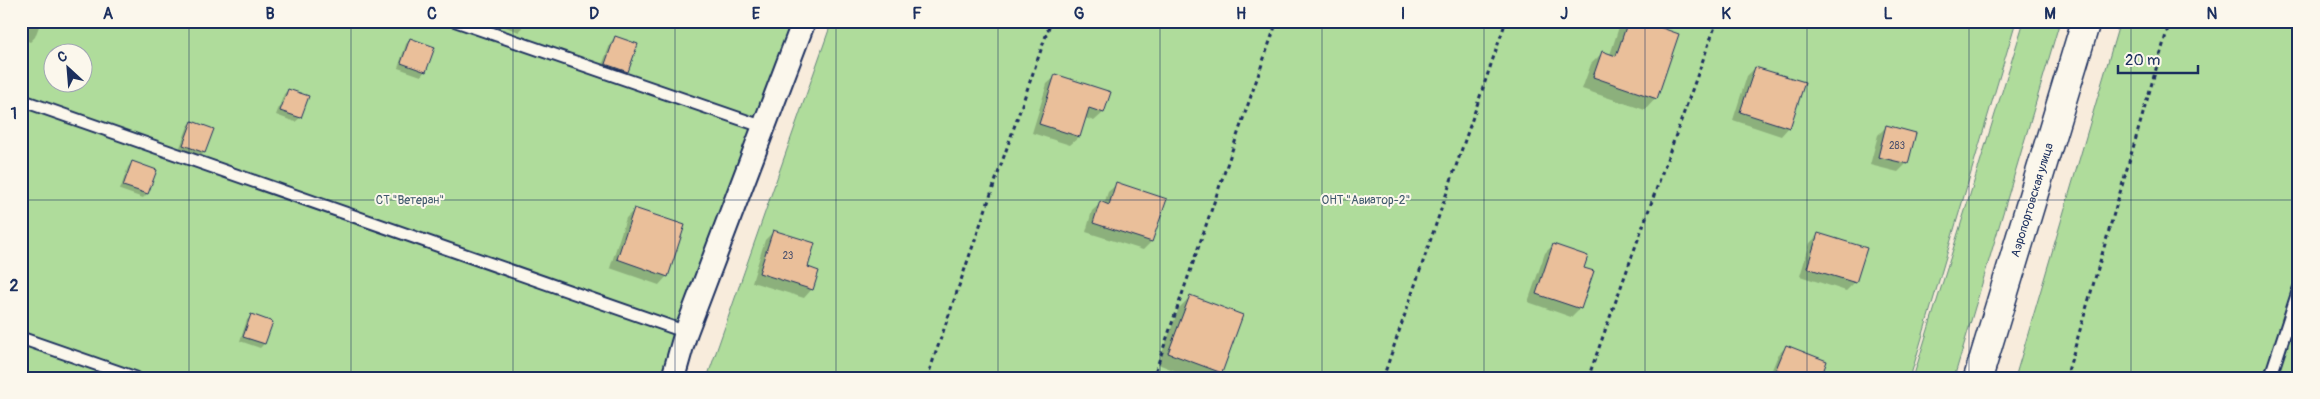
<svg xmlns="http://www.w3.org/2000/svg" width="2320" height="399" font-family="Pangolin,sans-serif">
<rect width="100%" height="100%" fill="#f8ecdc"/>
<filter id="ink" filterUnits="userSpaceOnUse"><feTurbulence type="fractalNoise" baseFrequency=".02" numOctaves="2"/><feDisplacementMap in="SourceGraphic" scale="10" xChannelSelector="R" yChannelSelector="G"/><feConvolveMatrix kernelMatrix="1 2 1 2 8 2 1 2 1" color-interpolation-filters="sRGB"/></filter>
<g filter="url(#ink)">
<!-- green -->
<path fill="#afdc9b" stroke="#65867c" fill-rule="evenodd" d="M21,21h778l-124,357h-654zM52,52h30v30h-30z
M832,21h1184l-106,357h-1203z
M2024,21h36l-106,357h-41z
M2120,21h179v357h-284z"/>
<!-- shadow -->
<path fill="#0003" d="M21,21h20l-6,16 -5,5 -9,-4z
M499,21h27l-7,11 -21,-8z
M1627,21h11l18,77 -11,12 -63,-21 9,-25 11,-11 8,2 8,-25z
M615,37l12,34 -5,4 -21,-7 10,-26z
M410,40l15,31 -4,5 -23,-8 8,-24z
M1755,68l34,59 -8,9 -48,-16 14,-44z
M1056,76l47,37 -9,8 -9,-3 -6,19 -9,8 -38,-12 15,-49z
M288,90l19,7 -7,21 -5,4 -19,-7 8,-21z
M192,122l20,7 -8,24 -5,4 -20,-7 9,-24z
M1886,127l21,36 -9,9 -28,-7 8,-30z
M132,163l15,31 -4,4 -23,-8 8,-23z
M1117,184l48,16 -14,42 -8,8 -57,-18 6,-21 9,-8 3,1 4,-12z
M635,209l32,67 -8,9 -49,-17 16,-50z
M773,232l33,36 6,21 -8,9 -52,-16 13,-42z
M1819,234l36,48 -9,9 -46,-15 10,-33z
M1553,245l29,24 10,3 -13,37 -8,8 -43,-15 17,-49z
M21,294l8,3 -8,21z
M1190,297l31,75 -5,6h-22l-36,-14 21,-56z
M252,315l12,29 -4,4 -20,-7 7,-21z
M1786,347l33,31 -50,-1 9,-22z"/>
<!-- building -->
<path fill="#eabf9a" stroke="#1b2f5e" d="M1628,21h14l37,13 -22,65 -64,-22 9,-26 14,5z
M615,36l23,8 -10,28 -23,-8z
M410,38l25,9 -9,25 -25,-9z
M1755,67l50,15 -15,46 -50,-16z
M1055,74l56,18 -7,21 -15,-5 -9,29 -41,-13z
M288,89l21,7 -8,22 -21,-7z
M192,121l22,8 -9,24 -22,-8z
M1886,125l30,8 -8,31 -30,-7z
M132,161l25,9 -9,24 -25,-8z
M1116,182l51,17 -15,43 -59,-19 7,-22 9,4z
M634,208l51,17 -17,52 -51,-18z
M773,230l42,13 -7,24 11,4 -6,19 -54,-17z
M1818,233l49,15 -11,35 -49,-15z
M1553,244l35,12 -4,12 10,3 -13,38 -45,-15z
M1190,295l53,20 -21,58 -54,-20z
M251,314l22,8 -8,22 -22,-7z
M1786,345l41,16 -6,17h-22l-23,-9z"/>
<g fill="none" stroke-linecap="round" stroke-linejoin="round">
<defs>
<path id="service" d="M456,21l308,106
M21,100l665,232
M21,338l115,40
M2270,378l29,-89"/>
<path id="minor" d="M673,378l13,-46 118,-311"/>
<path id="tertiary" d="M1978,378l108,-357"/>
</defs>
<!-- service casing -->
<use href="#service" stroke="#1b2f5e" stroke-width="15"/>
<!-- minor casing -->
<use href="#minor" stroke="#1b2f5e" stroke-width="26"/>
<!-- tertiary casing -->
<use href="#tertiary" stroke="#1b2f5e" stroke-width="31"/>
<!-- path -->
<path stroke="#1b2f5e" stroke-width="3" stroke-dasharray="4 4" stroke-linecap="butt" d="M927,378l124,-357
M1153,378l124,-357
M1383,378l123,-357
M1588,378l129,-357
M2066,378l104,-357"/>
<!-- service -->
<use href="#service" stroke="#fbf7ec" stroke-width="11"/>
<!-- minor -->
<use href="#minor" stroke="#fbf7ec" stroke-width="22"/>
<!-- tertiary -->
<use href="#tertiary" stroke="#fbf7ec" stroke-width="28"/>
</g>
</g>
<!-- grid -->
<path fill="none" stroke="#1b2f5e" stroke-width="1" stroke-opacity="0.55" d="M189,21v357M351,21v357M513,21v357M675,21v357M836,21v357M998,21v357M1160,21v357M1322,21v357M1484,21v357M1645,21v357M1807,21v357M1969,21v357M2131,21v357M21,200h2278"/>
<g text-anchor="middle" stroke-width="4" stroke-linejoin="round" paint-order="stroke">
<!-- number labels -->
<g font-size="10" fill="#4f536d">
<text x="1897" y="149">283</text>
<text x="788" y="259">23</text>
</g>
<!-- park labels -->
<g font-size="12" fill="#405a6d" stroke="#fbf7ec">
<text x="410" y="204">СТ "Ветеран"</text>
<text x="1366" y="204">ОНТ "Авиатор-2"</text>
</g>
<!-- street labels -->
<g font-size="12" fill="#1b2f5e" stroke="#fbf7ec">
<text transform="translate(2032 200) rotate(-73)" y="4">Аэропортовская улица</text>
</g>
</g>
<!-- margin -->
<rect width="2320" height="399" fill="none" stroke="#fbf7ec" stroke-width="55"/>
<!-- north arrow -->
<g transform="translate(68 68) rotate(334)"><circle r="24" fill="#fbf7ec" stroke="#a1a7b3"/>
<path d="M0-4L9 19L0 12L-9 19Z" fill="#1b2f5e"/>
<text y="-8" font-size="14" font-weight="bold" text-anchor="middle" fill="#1b2f5e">С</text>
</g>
<!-- scale -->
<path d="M2118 65v8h80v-8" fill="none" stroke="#1b2f5e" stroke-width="2.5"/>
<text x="2125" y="65" font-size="15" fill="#1b2f5e" stroke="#fbf7ec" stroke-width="4" paint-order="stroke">20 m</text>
<rect x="28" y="28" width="2264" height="344" fill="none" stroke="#1b2f5e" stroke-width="2"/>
<g font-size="16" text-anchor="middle" font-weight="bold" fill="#1b2f5e">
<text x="108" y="19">A</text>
<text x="270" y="19">B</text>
<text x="432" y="19">C</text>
<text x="594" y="19">D</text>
<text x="756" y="19">E</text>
<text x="917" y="19">F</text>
<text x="1079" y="19">G</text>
<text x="1241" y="19">H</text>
<text x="1403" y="19">I</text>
<text x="1564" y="19">J</text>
<text x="1726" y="19">K</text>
<text x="1888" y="19">L</text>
<text x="2050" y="19">M</text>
<text x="2212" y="19">N</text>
<text x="14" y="119">1</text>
<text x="14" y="291">2</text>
</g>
</svg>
